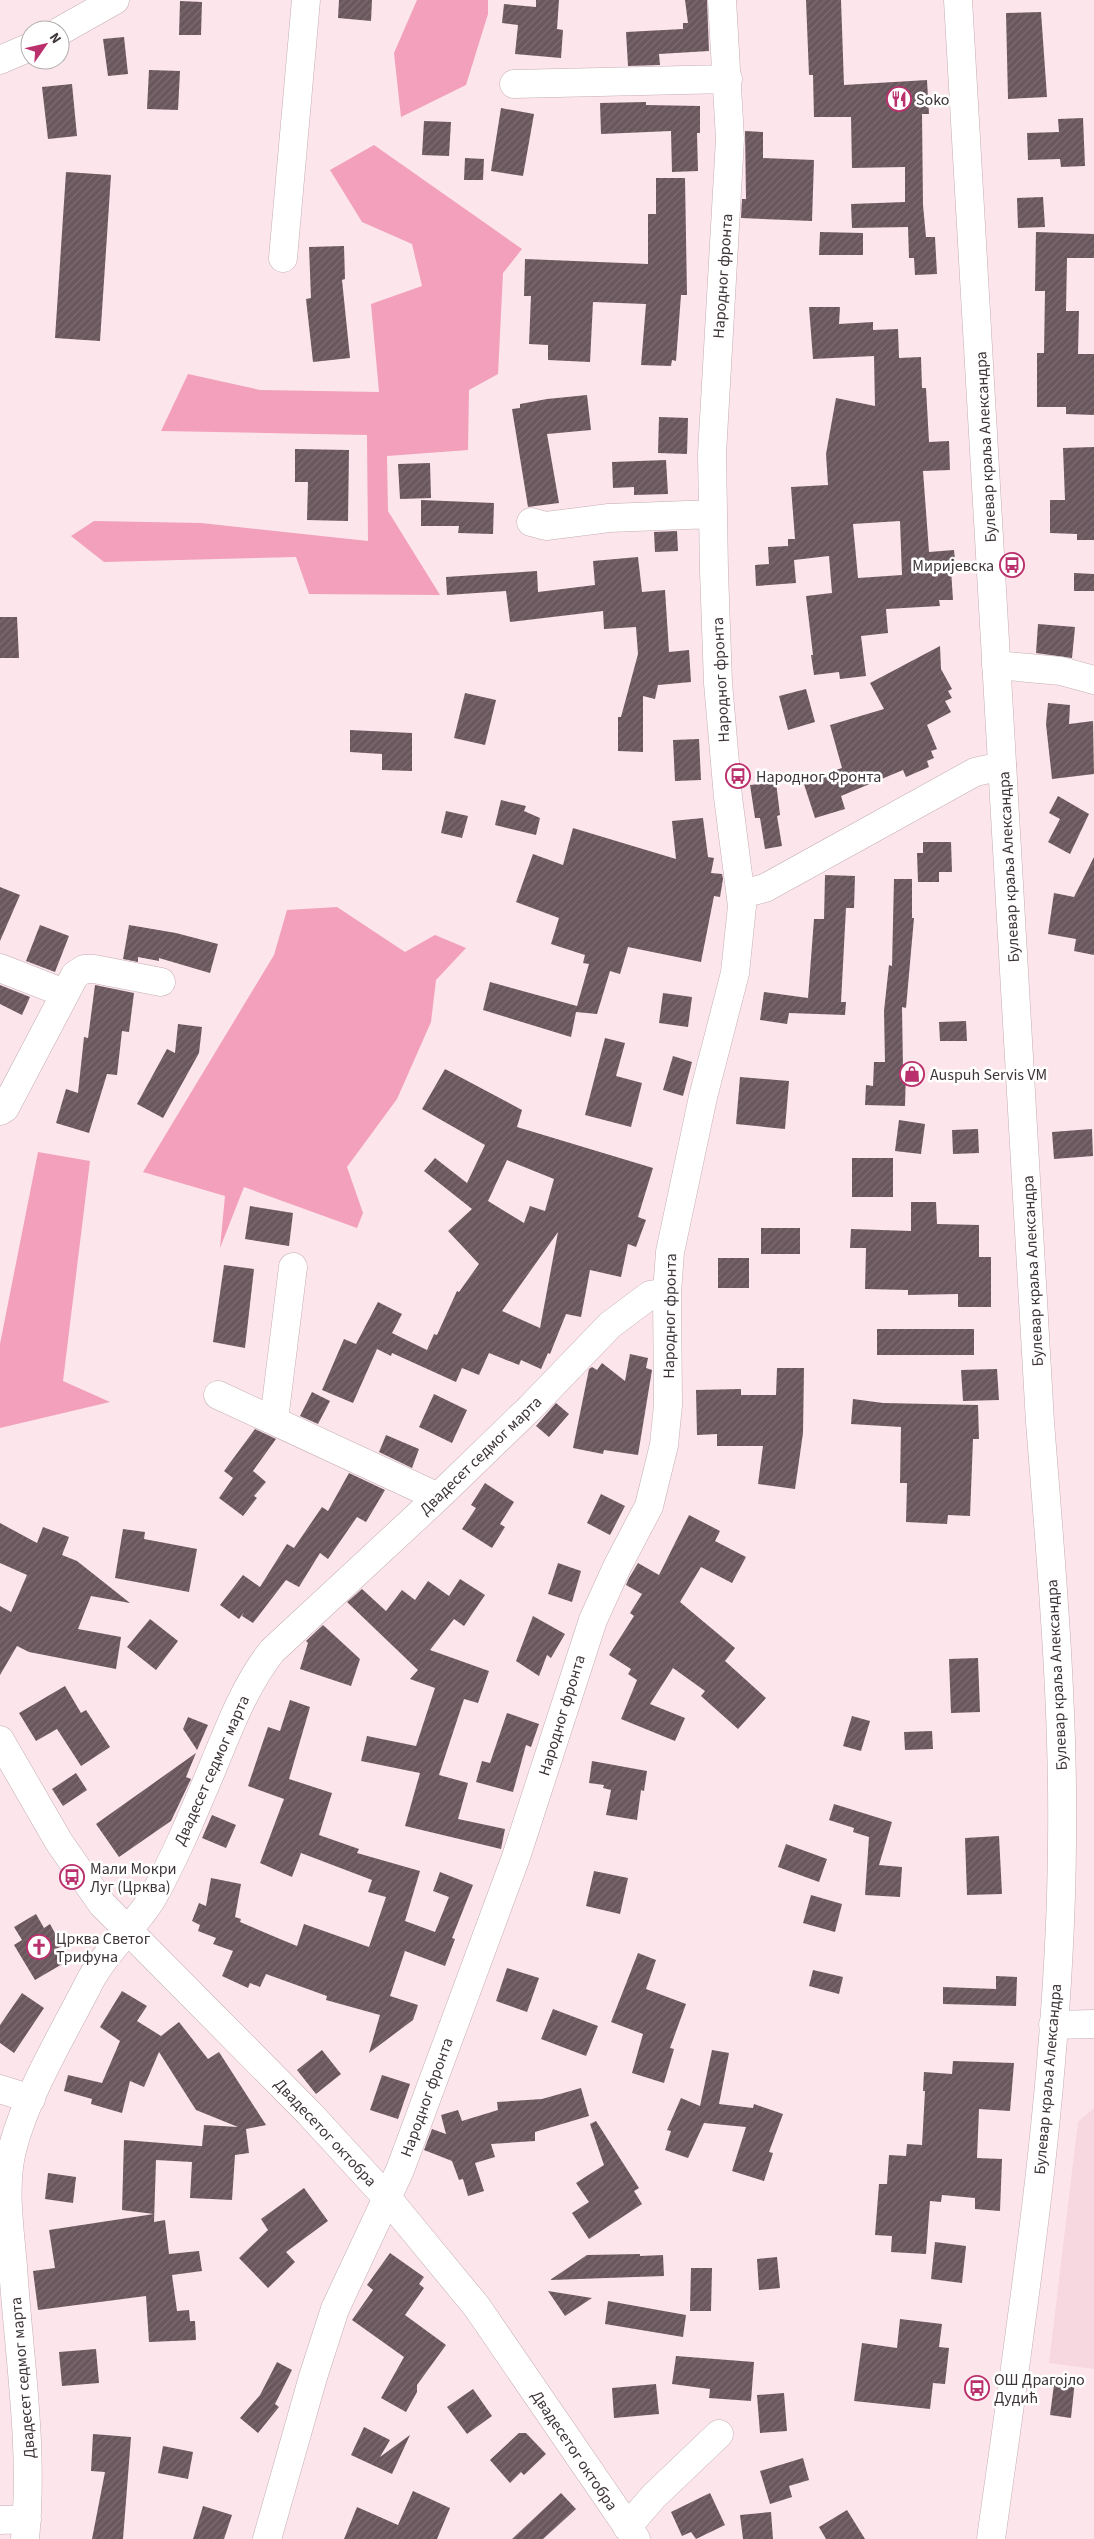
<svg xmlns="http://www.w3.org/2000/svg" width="1094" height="2539" font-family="'Source Sans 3',sans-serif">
<defs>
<pattern id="building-hatch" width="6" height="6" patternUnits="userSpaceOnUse" patternTransform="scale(1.25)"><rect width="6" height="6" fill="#6a575d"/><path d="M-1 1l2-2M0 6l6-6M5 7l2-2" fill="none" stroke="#7c6c71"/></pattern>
</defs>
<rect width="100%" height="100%" fill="#fce5eb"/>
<!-- built -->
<path fill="#f7d7e0" d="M1094,2108v261l-45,-6 29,-241z"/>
<!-- grass -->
<path fill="#f2a0bb" d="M417,0h71v14l-22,71 -65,32 -7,-64z
M374,145l148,104 -19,24 -5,101 -29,16 -1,60 -81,6 1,55 52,84 -131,-1 -13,-37 -192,5 -33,-26 23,-15 107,2 167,18 -1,-106 -206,-4 27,-57 72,16 119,2 -8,-88 51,-18 -10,-42 -50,-22 -32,-52z
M337,907l68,45 30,-17 31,13 -30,32 -5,42 -34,77 -50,68 16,46 -6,15 -113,-41 -24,61 5,-52 -82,-24 131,-217 13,-45z
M38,1152l52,9 -27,220 47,21 -110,26v-84z"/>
<!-- building -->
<path fill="url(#building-hatch)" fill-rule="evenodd" d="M339,0h33l-1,21 -33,-3z
M536,0h23l-2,29 6,1 -2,28 -46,-4 3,-29 -16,-2 2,-19 32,3z
M685,0h22l2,51 -50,3 1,11 -32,1 -2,-34 57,-3v-6h5z
M806,0h35l3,85 83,-5 2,34h-7l1,91 3,32h9l2,37 -22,1 -1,-17h-5l-1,-31 -56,1 -1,-24 54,-2v-35l-53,1 -1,-51h-37l-1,-42h-4z
M180,1l22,1 -1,33h-22z
M1041,12l6,85 -39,2 -2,-86z
M124,37l4,37 -20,2 -5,-37z
M149,70l31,1 -2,39 -31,-1z
M72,84l5,52 -29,3 -6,-52z
M646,102v3l54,1v27h-3l1,38 -26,1 -1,-41 -70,3 -1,-31z
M501,108l33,6 -11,62 -32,-5z
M1083,118l2,48 -24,1 -1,-8 -32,1 -1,-27 32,-1 -1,-13z
M424,121l27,1 -2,34 -27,-1z
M745,131l18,1v26l51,2 -2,61 -71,-3 1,-19h4z
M465,158l19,1 -1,21h-19z
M66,172l45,3 -11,166 -45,-3z
M656,178h29l2,117h-6l-5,66 -4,-1 -1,6 -30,-1 5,-61 -53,-2 -3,60 -42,-2v-15l-19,-1 2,-48h-7l1,-37 123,5v-50h8z
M1043,197l2,30 -27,1 -1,-30z
M820,232l43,1v22h-44z
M1036,232l58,2v24h-27l-1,53h13l-1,43h16v61l-28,-1v-7h-29v-54h7l1,-62h-10z
M344,246l1,33 -3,1 8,78 -37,4 -7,-63 5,-1 -2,-51z
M809,307h31l-1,17 34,-2v8l25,-1 1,29 22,-1 1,31h4l3,54 20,-1 1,29 -27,1 6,81 25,-2 2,20h-5l2,30h-14l1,6 -54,3 2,24 -27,3 5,40 -26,3 -1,-7 -25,3 -3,-20h2l-7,-59 26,-3 -3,-37 -35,4 2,23 -40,3 -1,-21 14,-1 -1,-17 20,-1v-7h7l-4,-52 37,-2 -2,-31 10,-56 39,8 -1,-50 -61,3zM900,521l2,54 -44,3 -5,-54z
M587,395l4,35 -44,4 12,69 -31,4 -16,-98 8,-1v-4l27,-5z
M659,417l29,1 -1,36 -29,-1z
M1094,447v93h-17v-6l-27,-1v-33h15l-2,-52z
M295,449l54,1 -1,71 -41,-1 1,-38h-13z
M666,460l2,34 -34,1v-8l-21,1 -1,-26z
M430,463l1,35 -31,1 -2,-35z
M421,500l73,3 -1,31 -35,-1 1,-7h-38z
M677,531l1,20 -23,1 -1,-20z
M638,557l4,35 23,-2 4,62 20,-2 2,32 -33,3 -3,14 -12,-3v56l-25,-1v-34h3l17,-63 -2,-27 -32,2 -1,-18 -93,11 -4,-31 -59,4 -1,-18 91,-6 1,21 57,-7 -2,-24z
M1074,573l20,1v17h-20z
M0,617h17l2,41h-19z
M1038,624l37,3 -3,31 -36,-5z
M940,646l1,23 11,20 -4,2 4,7 -7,3 6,11 -24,13 10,24 -6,2 3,7 -7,3 2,6 -23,10 -3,-7 -62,26 4,13 -30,9 -12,-37 39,-13 -12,-43 54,-16 -14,-26z
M806,689l9,33 -27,8 -9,-34z
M465,693l31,7 -11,45 -31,-7z
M1048,703l22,2 -1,19 24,-3 1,53 -42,5 -6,-55z
M350,730l62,3v38l-30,-1v-16l-32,-2z
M699,739l2,41 -26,1 -2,-41z
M776,782l4,33 -3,1 5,30 -17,3 -5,-31h-5l-5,-33z
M1058,796l31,18 -19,40 -22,-12 12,-23 -11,-6z
M501,800l25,6 -2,5 16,7 -4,17 -41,-10z
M446,811l22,5 -6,22 -21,-5z
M703,818l5,39 6,1 -3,15 11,1 1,5 -3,18 -6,-1 -13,66 -73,-15 -8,27 -10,-3 -13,43 -21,-2 -5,25 -88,-27 7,-28 87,24 12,-42 -6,-1 2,-8 -34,-11 8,-26 -43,-16 17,-48 30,11 10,-37 103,31 -4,-38z
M923,842h28l1,30h-13v10h-21l-1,-29h6z
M1094,857v98l-20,-4 2,-12 -28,-5 6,-41 20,4z
M825,875l30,1 -1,32h-8l-5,94h5l-1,13 -56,-2 -2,11 -27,-4 4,-28 44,6 6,-79h10z
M894,879h18v39h2l-8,90 -4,-1 1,61h3l-1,38 -40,-1 1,-20 7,1 1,-24h11l-1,-51 5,-46 3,1z
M0,887l20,8 -20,46z
M40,925l29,11 -14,36 -29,-11z
M129,925l47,8 42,11 -8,29 -51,-15v3l-21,-4v5l-15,-3z
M0,985l30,12 -8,18 -22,-11z
M95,985l39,8 -5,39 -7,-1 -5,44 -10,-1 -18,59 -33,-10 10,-34 12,4 6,-56 4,1z
M663,993l29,4 -4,30 -29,-4z
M966,1021l1,20h-27l-1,-19z
M178,1024l24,3 -3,26 -36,65 -26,-14 30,-55 8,4z
M605,1038l20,5 -9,33 26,7 -11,44 -46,-12z
M673,1056l19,6 -9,34 -20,-6z
M445,1069l77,41 -5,17 136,41 -15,49 8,3 -10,27 -8,-3 -7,33 -31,-7 -9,47 -15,-3 -16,40 -2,-1 -7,16 -20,-9 -2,5 -30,-12 -10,22 -17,-7 -6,14 -64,-29 -1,3 -14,-7 -24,54 -31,-13 22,-51 12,5 22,-42 24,12 -10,19 35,17 7,-16 3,1 20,-44 2,1 20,-28 -31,-33 24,-22 -48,-38 11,-13 32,25 18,-38 -63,-36zM507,1160l47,19 -9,32 -15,-5 -6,17 -36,-22zM558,1232l-18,96 -38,-17z
M740,1077l49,4 -4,48 -49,-5z
M899,1120l26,4 -4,30 -26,-3z
M978,1129l1,24 -26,1 -1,-24z
M1092,1129l1,27 -39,3 -2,-27z
M852,1158h41v39h-41z
M911,1202h25l1,22 42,1v32h12v50h-33v-13l-50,1v-5l-43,-1 1,-41h-16l1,-19 60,2z
M250,1206l43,7 -4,33 -44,-7z
M761,1228h39v26h-39z
M718,1258h31v30h-31z
M224,1265l30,4 -9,79 -32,-6z
M877,1329h97v26h-97z
M630,1354l18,4 -2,10 6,2 -14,85 -34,-5 -1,4 -30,-6 16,-79 3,-2 5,3 5,-7 23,18z
M777,1368h27l-1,65 -8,56 -37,-5 5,-38h-46v-12l-20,1 -1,-45 45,-1v6h35z
M997,1369l2,31 -36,1 -2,-31z
M312,1392l18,9 -12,23 -18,-8z
M434,1394l33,16 -15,33 -33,-16z
M853,1399l30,4 95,2 1,34h-6l-3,77 -22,-1 -1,9 -41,-2 1,-39h-7l1,-56 -50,-3z
M556,1403l13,11 -20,23 -13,-11z
M255,1429l21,10 -23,32 13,11 -12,14 3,2 -14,18 -24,-18 14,-20 -9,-7z
M386,1435l33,14 -7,19 -33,-16z
M349,1473l36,17 -19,32 -9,-5 -29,42 -8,-6 -21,34 -13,-7 -33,43 -11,-7 2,-4 -5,7 -19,-14 23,-30 17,12 27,-43 7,4 28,-41 6,4z
M485,1483l29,19 -14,22 5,3 -13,21 -30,-19 14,-21 -5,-3z
M601,1494l24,12 -15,29 -23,-12z
M689,1515l31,16 -5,10 31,16 -14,26 -31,-16 -21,35 55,46 -10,13 41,37 -28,31 -37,-33 4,-5 -32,-23 -23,36 35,14 -10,23 -54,-22 16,-39 -9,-6 3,-5 -22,-14 25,-39 -4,-3 12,-19 -16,-9 3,-7 9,-15 21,12z
M0,1523l37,20 6,-16 26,10 -7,18 15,6 53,42 -39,-7 -13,33 43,8 -5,32 -87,-17 -12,-6 -17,29v-69l11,6 16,-37 -27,-12z
M123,1529l22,3 -1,7 53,10 -8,43 -74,-14z
M558,1563l23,8 -9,31 -24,-8z
M460,1579l25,16 -21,31 -10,-7 -24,31 59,21 -11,32 -14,-4 -25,76 29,8 -10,36 47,10 -4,20 -96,-23 15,-53 -59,-12 6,-25 49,10 19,-58 -25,-9 8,-9 -71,-68 15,-13 24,22 16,-21 13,10 13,-19 21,15z
M533,1616l32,18 -14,24 -4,-3 -8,21 -23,-15z
M150,1619l28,22 -22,29 -29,-23z
M323,1625l37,34 -9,27 -51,-17 8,-26 -2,-2z
M978,1658l2,54 -29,1 -2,-54z
M65,1686l16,27 5,-3 24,37 -29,19 -24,-37 -21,12 -17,-28z
M290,1700l20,7 -21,72 43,14 -13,42 40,14 -2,4 63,18 -15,50 30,11 14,-35 -16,-6 7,-19 33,13 -21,53 3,1 -10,27 -40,-15 -15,45 28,9 -5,15 -44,33 11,-38 -54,-15 1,-4 -61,-22 -6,13 -10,-4 -2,5 -26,-12 11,-25 -20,-7 3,-6 -18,-7 2,-6 -8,-4 7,-18 7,3 5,-28 30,6 -6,33 6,2 -1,3 40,17 17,7 7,-22 65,23 17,-50 -18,-5 4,-12 -71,-27 -9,24 -32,-14 24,-64 -36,-13 20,-59 12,4z
M507,1713l32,11 -8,23 -5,-2 -13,47 -37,-10 6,-21 8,2z
M852,1716l18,5 -9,30 -18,-5z
M188,1717l20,8 -11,25 -14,-21z
M932,1731l1,18 -28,1 -1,-18z
M196,1753l-10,24 5,2 -20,42 -52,36 -23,-33z
M592,1761l55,10 -3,20 -3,-1 -4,30 -31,-5 5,-25 -8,-2 1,-3 -15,-2z
M76,1773l11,17 -24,16 -11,-17z
M834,1804l58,18 -13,43 23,2 -2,30 -35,-2 4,-58 -16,-5 1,-4 -25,-8z
M212,1815l24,10 -10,23 -24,-10z
M999,1836l3,58 -35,1 -2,-57z
M786,1844l41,15 -8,23 -41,-15z
M594,1871l34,7 -8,36 -34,-8z
M811,1895l31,9 -7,28 -32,-9z
M36,1914l8,14 6,-4 12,22 -6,3 8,14 -29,17 -21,-35 8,-5 -8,-13z
M638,1953l18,7 -10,29 40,15 -16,44 4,1 -10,34 -32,-10 11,-39 -32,-12z
M507,1968l32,10 -12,34 -31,-11z
M813,1970l30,7 -4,17 -30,-8z
M996,1976l21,1 -1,29 -73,-2v-17l53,2z
M122,1991l25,15 -10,15 24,15 18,-14 29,37 11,-7 47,73 -20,4 3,24 -14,2 -3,45 -42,-2 2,-36 -36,-2 -2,62 11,-2 4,34 30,-3 3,20 -30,4 5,36 12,-1 1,11h5l1,19 -47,2 -3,-46 -108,14 -5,-39 22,-3 -6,-38 105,-16 -32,-4 2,-70 76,6h2l2,-21 34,2 -42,-17 -37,-58 -15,35 -14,-6 -8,32 -31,-9 1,-5 -28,-8 4,-16 34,8 18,-42 -20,-14z
M22,1993l22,15 -30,45 -14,-10v-18z
M553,2009l45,17 -12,30 -45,-17z
M322,2050l19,24 -25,20 -19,-24z
M712,2050l17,3 -10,51 34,4 1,-4 29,10 -14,38 4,1 -9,28 -32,-10 14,-44 -42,-4 -16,35 -23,-8 6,-19 -4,-1 14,-32 19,8z
M953,2061l61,2 -4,48 -31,-2 -2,49 25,1 -2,52 -25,-2v-11l-33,-3 -1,7 -11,-1 -4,53 -35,-2 1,-16 -17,-1 4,-51h8l2,-29 17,1 1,-12 15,1 3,-54h-2l1,-19 28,2z
M382,2075l28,9 -12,35 -28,-9z
M581,2088l8,28 -54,16v9l-44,3 4,13 -20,6 9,28 -16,5 -5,-17 -4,1 -7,-19 -28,-11 8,-21 14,5 -5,-19 17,-5 4,11 36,-11 -1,-8 45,-3z
M596,2121l43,67 -5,3 8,13 -53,35 -17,-26 17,-11 -13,-19 28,-18 -14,-41z
M48,2173l28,4 -3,26 -28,-4z
M304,2188l24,33 -42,31 9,10 -27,26 -29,-30 29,-28 -7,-11z
M935,2242l31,4 -4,37 -31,-4z
M390,2253l34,24 -5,7 5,4 -19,27 41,30 -29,40v7l-11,20 -25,-14 23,-41 -52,-37 21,-30 -6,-5z
M640,2254v2l23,-1 1,21 -114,4 37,-25z
M777,2257l3,31 -21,2 -2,-31z
M691,2268h21l-1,43h-21z
M548,2291l44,7 -27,18z
M608,2301l78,14 -3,22 -78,-13z
M900,2319l42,5 -3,23 10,1 -4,36 -12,-1 -3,26 -76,-8 8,-58 35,5z
M96,2349l3,34 -37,3 -3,-34z
M676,2356l78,6 -3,39 -42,-3 1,-9 -38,-5z
M277,2362l15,8 -17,34 4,3 -21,26 -18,-15 20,-23z
M1055,2377l20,3 -4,38 -21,-3z
M656,2384l3,30 -45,4 -2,-30z
M473,2389l19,27 -25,18 -20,-27z
M784,2393l3,38 -27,2 -3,-38z
M364,2427l26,13 -10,17 30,-22 -18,39 -41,-19z
M519,2433h7l20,21 -22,21 -3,-3 -11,11 -20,-23z
M93,2434l38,3 -8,102h-31l13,-67 -14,-1z
M163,2446l30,6 -5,27 -30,-6z
M803,2458l6,22 -20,6 3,11 -22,7 -10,-33z
M413,2491l37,17 -13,31h-93l13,-32 41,18z
M561,2493l15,16 -33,30h-31z
M710,2493l15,32 -29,14 -5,-7 -9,4 -11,-24z
M203,2506l29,9 -8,24h-31z
M847,2510l18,29h-39l-7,-12z
M771,2512l2,27h-30l-3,-24z"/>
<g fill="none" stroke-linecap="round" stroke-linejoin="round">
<defs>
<path id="minor" d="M60,31l55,-31
M0,60l30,-13
M514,84l214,-5
M283,258l23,-258
M531,522l15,4 63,-8 104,-4
M996,665l65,6 33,9
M742,894l23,-6 210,-116 27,-6
M0,968l64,25
M0,1111l5,-3 70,-133 9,-6h10l67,13
M218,1395l220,102
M274,1420l19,-153
M0,1740l59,102 43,62 207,209 79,86 89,108 159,232
M1053,2025l41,-1
M0,2089l31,10
M0,2520l27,-1
M627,2527l27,-31 65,-62
M25,2539c9,-91 -6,-181 -12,-272 -3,-38 -10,-79 -1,-117 14,-56 53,-119 79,-171 17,-31 44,-52 62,-82 24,-43 43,-90 62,-135 16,-39 31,-78 57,-111l166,-154 92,-89 80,-83 40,-30 17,-3
M267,2539l46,-162 22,-68 65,-139 116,-313 77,-237 24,-53 32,-61 15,-61 4,-40 -1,-113 3,-40 33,-155 32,-124 7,-67 -14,-109 -10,-114 -4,-112 -2,-117 18,-315 -8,-139"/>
<path id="major" d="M958,0l82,1422c11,140 24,281 22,422 -2,233 -39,465 -71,695"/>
</defs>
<!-- minor casing -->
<use href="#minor" stroke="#c4aeb4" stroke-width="29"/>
<!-- major casing -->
<use href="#major" stroke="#c4aeb4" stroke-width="29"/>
<!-- minor -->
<use href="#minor" stroke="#fff" stroke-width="28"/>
<!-- major -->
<use href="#major" stroke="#fff" stroke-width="28"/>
</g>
<!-- icons -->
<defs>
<symbol id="restaurant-ring" viewBox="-11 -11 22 22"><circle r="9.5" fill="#fff" stroke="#ba306c" stroke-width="1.5"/><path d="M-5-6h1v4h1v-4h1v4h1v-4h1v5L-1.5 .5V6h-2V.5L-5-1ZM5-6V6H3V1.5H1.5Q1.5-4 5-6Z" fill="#ba306c"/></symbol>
<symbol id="bus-ring" viewBox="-11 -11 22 22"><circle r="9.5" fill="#fff" stroke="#ba306c" stroke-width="1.5"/><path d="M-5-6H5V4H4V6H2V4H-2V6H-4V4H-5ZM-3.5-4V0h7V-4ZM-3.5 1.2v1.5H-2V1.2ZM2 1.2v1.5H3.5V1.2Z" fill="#ba306c"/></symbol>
<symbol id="shop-ring" viewBox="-11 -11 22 22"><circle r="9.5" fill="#fff" stroke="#ba306c" stroke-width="1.5"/><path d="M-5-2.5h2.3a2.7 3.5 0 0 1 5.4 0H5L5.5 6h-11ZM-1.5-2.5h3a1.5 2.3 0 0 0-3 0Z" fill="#ba306c"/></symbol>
<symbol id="church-ring" viewBox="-11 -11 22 22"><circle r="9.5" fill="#fff" stroke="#ba306c" stroke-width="1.5"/><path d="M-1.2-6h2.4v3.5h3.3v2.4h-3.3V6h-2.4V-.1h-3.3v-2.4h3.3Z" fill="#ba306c"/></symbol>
</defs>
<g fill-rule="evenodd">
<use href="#restaurant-ring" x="885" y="85" width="28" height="28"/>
<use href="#bus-ring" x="998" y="551" width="28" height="28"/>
<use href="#bus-ring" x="724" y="762" width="28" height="28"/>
<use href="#shop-ring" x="898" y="1060" width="28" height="28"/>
<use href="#bus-ring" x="58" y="1863" width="28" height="28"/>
<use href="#church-ring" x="25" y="1933" width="28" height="28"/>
<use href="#bus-ring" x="963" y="2374" width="28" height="28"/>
</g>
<g text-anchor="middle" stroke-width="5" stroke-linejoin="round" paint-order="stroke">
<!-- poi labels -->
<g font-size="16" fill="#3e3537" stroke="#fff" text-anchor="start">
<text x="916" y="105">Soko</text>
<text x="994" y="571" text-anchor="end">Миријевска</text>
<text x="756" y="782">Народног Фронта</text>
<text x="930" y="1080">Auspuh Servis VM</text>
<text x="90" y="1874">Мали Мокри<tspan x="90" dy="18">Луг (Црква)</tspan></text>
<text x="56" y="1944">Црква Светог<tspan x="56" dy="18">Трифуна</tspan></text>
<text x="994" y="2385">ОШ Драгојло<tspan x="994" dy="18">Дудић</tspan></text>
</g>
<!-- street labels -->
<g font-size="16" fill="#3e3537" stroke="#fff">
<text transform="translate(722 276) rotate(-86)" y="6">Народног фронта</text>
<text transform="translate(985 447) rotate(-93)" y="6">Булевар краља Александра</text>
<text transform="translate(720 680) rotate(-93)" y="6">Народног фронта</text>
<text transform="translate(1008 867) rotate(-93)" y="6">Булевар краља Александра</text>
<text transform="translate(1032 1271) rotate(-93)" y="6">Булевар краља Александра</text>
<text transform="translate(669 1316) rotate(-89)" y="6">Народног фронта</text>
<text transform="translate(480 1455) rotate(-44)" y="6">Двадесет седмог марта</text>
<text transform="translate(1056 1675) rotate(-93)" y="6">Булевар краља Александра</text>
<text transform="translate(561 1715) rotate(-73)" y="6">Народног фронта</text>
<text transform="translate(211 1770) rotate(-66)" y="6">Двадесет седмог марта</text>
<text transform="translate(1047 2079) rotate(-85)" y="6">Булевар краља Александра</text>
<text transform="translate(426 2097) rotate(-70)" y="6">Народног фронта</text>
<text transform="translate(326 2132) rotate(47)" y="6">Двадесетог октобра</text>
<text transform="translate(22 2378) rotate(-95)" y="6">Двадесет седмог марта</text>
<text transform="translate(575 2450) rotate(56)" y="6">Двадесетог октобра</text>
</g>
</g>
<!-- north arrow -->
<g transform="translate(45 45) rotate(56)"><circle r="24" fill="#ffffff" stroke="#b2aeaf"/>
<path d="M0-4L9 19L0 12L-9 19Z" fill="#ba306c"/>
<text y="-8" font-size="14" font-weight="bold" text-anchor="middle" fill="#3e3537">N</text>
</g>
</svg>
